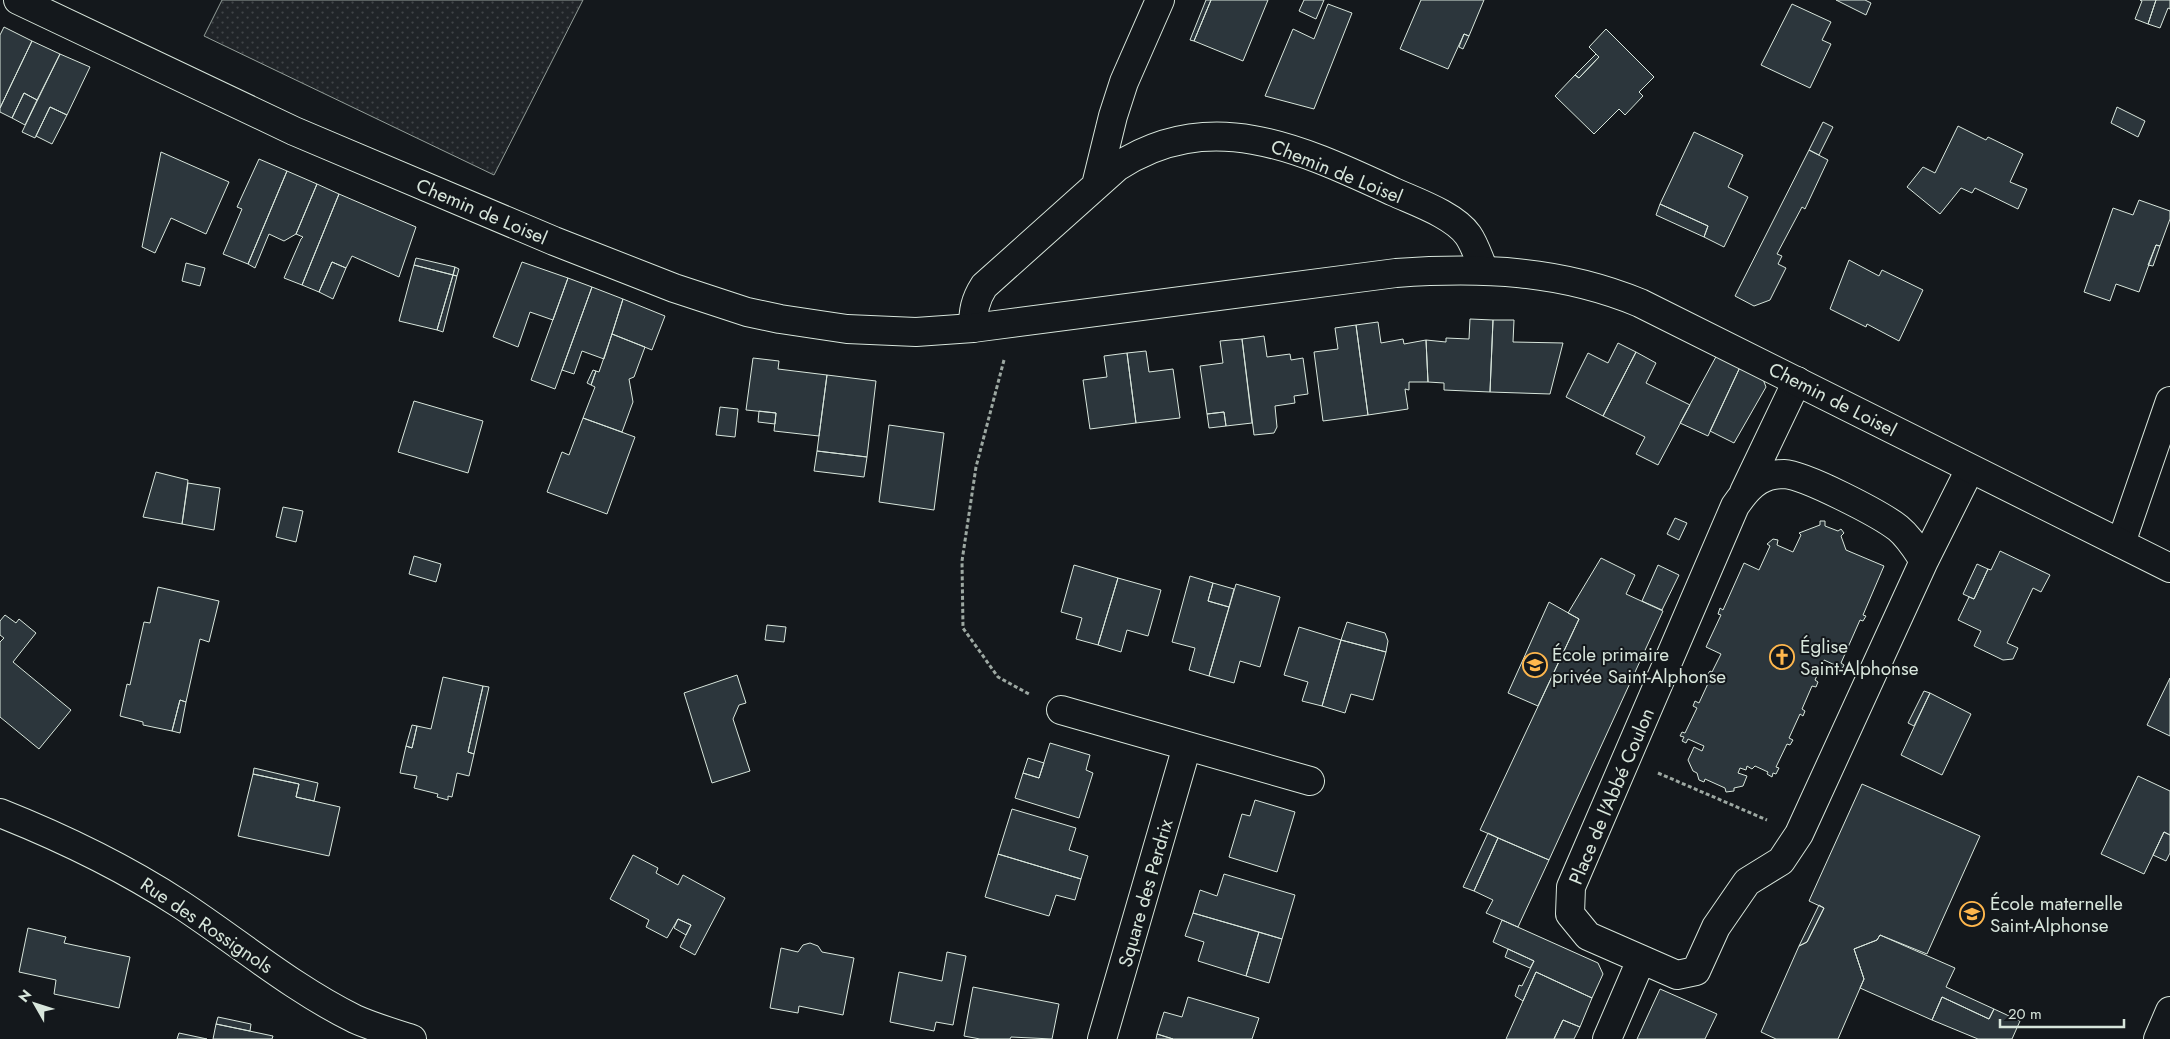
<svg xmlns="http://www.w3.org/2000/svg" width="2170" height="1039" font-family="Jost,sans-serif">
<defs>
<pattern id="grass-dots" width="8" height="8" patternUnits="userSpaceOnUse" patternTransform="scale(1.25)"><rect width="8" height="8" fill="#202428"/><path d="M2 2h.1M6 6h.1" fill="none" stroke="#404447" stroke-width="1.8" stroke-linecap="round"/></pattern>
</defs>
<rect width="100%" height="100%" fill="#14181c"/>
<!-- grass -->
<path fill="url(#grass-dots)" stroke="#939e99" d="M222,0h361l-89,175 -290,-139z"/>
<!-- building -->
<path fill="#2c363c" stroke="#d8e6dc" d="M1206,0h5l-17,41 -4,-1z
M1211,0h57l-25,61 -49,-20z
M1304,0h20l-8,19 -17,-8z
M1421,0h63l-15,36 -5,-2 -16,35 -48,-20z
M1836,0h29l6,3 -5,12z
M2140,0h16l-8,24 -13,-5 7,-18z
M2156,0h14v9l-2,-1 -8,20 -12,-4z
M1328,4l24,9 -38,96 -49,-13 28,-67 21,10z
M1792,4l39,18 -9,18 9,4 -21,44 -49,-23z
M4,27l28,14 -32,67v-73z
M1606,29l48,48 -15,15 4,4 -18,19 -6,-6 -25,25 -39,-38 20,-21 4,3 20,-21 -10,-10z
M1464,34l5,2 -6,13 -4,-2z
M32,41l28,13 -23,46 -13,-7 -12,25 -12,-6v-4z
M60,54l30,13 -23,48 -17,-8 -15,31 -13,-6z
M1596,54l3,3 -20,21 -4,-3z
M24,93l13,7 -12,25 -13,-7z
M50,107l17,8 -15,29 -16,-8z
M2117,107l28,14 -7,16 -27,-14z
M1823,122l10,5 -14,28 -10,-5z
M1958,126l28,14 2,-3 35,17 -13,28 17,7 -9,20 -43,-21 -3,5 -11,-5 -21,26 -33,-27 16,-20 12,6z
M1694,132l49,23 -15,32 20,10 -24,50 -20,-10 4,-11 -48,-22z
M1809,150l19,10 -23,49 -3,-2 -25,47 5,2 -4,8 8,4 -16,32 -16,6 -19,-10z
M161,152l68,30 -23,52 -35,-16 -16,35 -13,-6z
M259,159l28,12 -39,93 -25,-10 19,-45 -5,-2z
M287,171l30,13 -21,50 -12,7 -15,-7 -14,34 -7,-4z
M317,184l22,10 -37,91 -18,-7 17,-39 2,-2 -7,-3z
M339,194l77,33 -17,50 -47,-21 -6,12 -14,-6 -13,30 -17,-7z
M2139,200l31,11v8l-10,27 -4,-1 -17,47 -23,-8 -6,17 -26,-9 29,-84 20,7z
M1660,204l48,22 -4,11 -48,-22z
M2156,245l4,1 -7,20 -5,-1z
M416,258l39,9 -2,8 -39,-10z
M1849,260l30,16 3,-6 41,20 -24,51 -32,-17 -1,3 -36,-18z
M332,262l14,6 -13,31 -14,-7z
M522,262l46,16 -15,42 -23,-8 -12,35 -25,-10z
M186,263l19,5 -5,18 -18,-5z
M414,265l39,10 -16,55 -38,-9z
M455,267l4,2 -2,7 -4,-1z
M453,275l4,1 -14,56 -6,-2z
M568,278l24,9 -37,102 -24,-9z
M592,287l31,12 -19,60 -22,-8 -8,23 -12,-4z
M623,299l42,17 -13,34 -40,-16z
M1470,319l23,1 -3,72 -46,-2v-7l-16,-1 -2,-42 20,2v-4l23,1z
M1493,320h21l-1,22 50,1 -13,51 -60,-2z
M1378,322l3,21 22,-4 1,5 22,-4 2,42h-19v8l-4,-1 3,20 -40,6 -12,-90z
M1356,325l12,90 -45,6 -9,-69 24,-3 -3,-21z
M612,334l33,13 -11,30 -5,2 4,23 -11,30 -39,-14 12,-31 -4,-2 5,-14 3,1z
M1264,336l3,21 23,-3 1,6 12,-2 5,36 -14,2 1,7 -20,3 2,21 -3,6 -20,2 -12,-96z
M1242,339l10,84 -26,3 -2,-14 -17,2 -7,-48 23,-3 -3,-22z
M1618,343l18,9 -33,64 -37,-19 22,-44 20,10z
M1146,351l3,21 24,-3 7,49 -44,5 -9,-70z
M1636,352l20,11 -10,20 44,22 -32,60 -22,-11 9,-17 -42,-21z
M1127,353l9,70 -46,6 -7,-49 24,-3 -3,-21z
M1718,353l23,12 -33,71 -28,-13z
M753,358l26,3 -1,8 49,6 -8,61 -45,-5 2,-18 -30,-3z
M1741,365l20,9 5,13 -32,56 -24,-12z
M593,370l3,1 -5,14 -4,-2z
M827,375l49,6 -9,76 -50,-6z
M414,401l69,20 -15,52 -70,-21z
M720,407l18,2 -3,28 -19,-2z
M759,411l17,2 -1,11 -17,-2z
M1224,412l2,14 -17,2 -2,-14z
M583,418l52,19 -28,77 -60,-22 15,-40 7,3z
M889,425l55,8 -10,77 -55,-8z
M817,451l50,6 -3,20 -50,-6z
M156,472l32,8 -6,44 -39,-7z
M188,483l32,5 -6,42 -32,-6z
M283,507l20,4 -7,31 -20,-5z
M1675,518l12,5 -8,17 -12,-6z
M1820,521h5v5l13,5 3,-2 3,4 -3,3 5,14 38,16 -21,49 3,1 -3,5 -3,-1 -19,43 3,2 -3,6 -7,-3 1,-3 -11,-5 -9,20 3,2 -2,5 -4,-1 -10,23 3,2 -2,5 -3,-2 -11,24 4,2 -3,5 -3,-1 -11,23 3,1 -3,6 -3,-1 -1,4 -5,-3 1,-2 -13,-6 -3,3 -5,-3 -1,4 -6,-2 -2,5 9,3 -4,10 -9,2v3l-8,1 -1,-4 -20,-9 -1,3 -5,-2 -2,-7 -4,-2 -5,-11 6,-13 8,4 2,-5 -16,-7 -2,4 -4,-2 2,-4 -4,-1 2,-4 3,1 12,-25 -4,-2 2,-5 4,2 12,-26 -4,-2 3,-4 2,1 9,-18 -15,-7 15,-32 -3,-1 2,-6 3,2 21,-47 15,7 11,-24 -3,-2 6,-5 5,1 -1,5 16,7 8,-17 -2,-2 21,-8z
M2000,551l50,24 -9,17 -8,-4 -26,55 11,5 -5,11 -10,1 -29,-14 7,-15 -23,-11 11,-23 5,2 14,-30 3,1z
M414,556l27,8 -5,18 -27,-8z
M1601,558l34,17 -9,19 37,17 -114,249 -69,-30 99,-211 -11,-6z
M1977,564l11,5 -14,30 -11,-5z
M1074,565l44,13 -20,67 -22,-6 6,-21 -21,-6z
M1658,565l21,10 -17,35 -20,-9z
M1190,576l23,7 -5,18 21,6 -20,69 -20,-6 6,-22 -23,-6z
M1118,578l43,12 -13,46 -21,-6 -6,22 -23,-7z
M1213,583l21,6 -5,18 -21,-6z
M1236,584l44,13 -20,70 -20,-6 -6,22 -25,-7z
M158,587l61,14 -10,41 -9,-3 -14,63 -6,-2 -8,31 -29,-6v-3l-23,-6 7,-32 3,1 14,-63 6,1z
M1549,602l30,17 -41,87 -30,-13z
M5,615l11,8 3,-4 17,14 -23,29 58,48 -32,39 -39,-32v-75l4,-4 -4,-3v-14z
M1347,622l38,11 3,8 -2,11 -45,-12z
M767,625l19,2 -2,15 -19,-2z
M1299,627l42,13 -19,66 -20,-5 6,-19 -24,-7z
M1341,640l45,12 -13,48 -22,-6 -6,19 -23,-7z
M737,675l9,28 -7,2 -6,14 17,52 -38,12 -28,-90z
M443,677l40,9 -15,66 6,2 -5,22 -12,-3 -5,24 -4,-1v4l-11,-3 1,-3 -24,-6 3,-12 -17,-3 6,-27 6,2 5,-22 14,3z
M2170,678v58l-23,-11z
M483,686l6,1 -15,67 -6,-2z
M1924,691l6,2 -16,33 -6,-3z
M1930,693l41,21 -29,61 -41,-20z
M180,700l6,2 -6,31 -8,-2z
M412,725l5,1 -5,22 -6,-2z
M1050,743l40,12 -4,15 7,3 -14,45 -64,-20 8,-25 16,5z
M1028,758l16,5 -5,15 -16,-5z
M254,768l64,15 -4,18 -18,-4 3,-13 -46,-10z
M253,774l46,10 -3,13 44,10 -11,49 -91,-20z
M2138,776l32,15v44l-6,-3 -20,42 -43,-20z
M1862,784l118,52 -53,118 -47,-19 -3,5 -23,9 10,30 -26,60h-62l-15,-7 38,-86 8,-4 17,-34 -15,-7z
M1255,800l40,12 -18,60 -48,-15 13,-43 8,2z
M1012,809l64,19 -7,22 19,6 -7,23 -83,-25z
M2164,832l6,3v18l-4,8 -13,-6z
M1488,833l10,5 -24,53 -11,-4z
M1498,838l51,22 -31,67 -32,-14 7,-13 -19,-9z
M998,854l83,25 -6,21 -19,-5 -7,21 -64,-19z
M633,855l25,13 -2,5 22,12 5,-10 42,23 -30,57 -15,-8 11,-22 -13,-6 -11,19 -21,-11 3,-7 -39,-21z
M1224,874l71,21 -13,44 -89,-26 7,-23 17,6z
M1819,905l5,3 -17,34 -8,4z
M1193,913l66,19 -13,44 -48,-15 6,-19 -19,-6z
M678,919l13,6 -5,10 -12,-7z
M1502,920l96,43 5,11 -11,24 -56,-26 -13,29 -8,-5 4,-11 3,1 12,-25 -41,-19z
M28,928l38,9 -2,6 66,14 -11,51 -65,-14 2,-14 -37,-8z
M1259,932l23,7 -13,44 -23,-7z
M1880,935l75,33 -9,19 48,22 -5,10 -47,-22 -10,23 -72,-32 4,-9 -10,-30 23,-9z
M810,943l8,3 4,6 32,6 -11,57 -44,-9 -1,7 -28,-5 11,-60 17,4 5,-7z
M1508,949l26,12 -4,7 -25,-11z
M947,952l19,4 -13,69 -17,-3 -2,9 -44,-9 9,-50 43,9z
M1536,972l56,26 -12,29 -17,-7 -9,19h-48z
M973,987l86,17 -7,35 -41,-2 -1,2h-30l-16,-3z
M1660,989l57,25 -12,25h-68z
M1188,997l71,21 -7,21h-79l-16,-5 7,-22 18,5z
M1942,997l47,22 5,-10 26,12 -8,18h-34l-46,-19z
M218,1017l33,7 -1,7 -34,-7z
M1563,1020l17,7 -6,12h-20z
M216,1024l57,12 -1,3h-59z
M179,1033l28,6h-30z
M1157,1034l16,5h-17z"/>
<g fill="none" stroke-linecap="round" stroke-linejoin="round">
<defs>
<path id="street" d="M1096,185l17,-69 11,-34 36,-82
M973,328c0,-17 2,-28 11,-42l133,-119c94,-62 186,-17 277,25 22,10 60,23 74,43 7,10 11,24 16,35
M1744,492l53,-111
M2121,543l49,-142
M1924,561c-8,-12 -15,-24 -26,-33 -18,-14 -93,-53 -114,-54 -4,0 -11,1 -15,2 -16,5 -25,17 -34,30l-164,381 -1,27 18,22 89,39 19,-4 20,-44 31,-45 34,-21 18,-27 125,-273 46,-92
M1061,710l249,71
M0,813c63,25 123,54 180,91 58,38 112,84 175,115 18,8 38,14 57,20
M1102,1039l85,-293
M1607,1039l34,-79
M2158,1039l12,-28"/>
<path id="secondary" d="M18,0l276,131 260,110 120,47 73,24 33,7 67,10 69,3 57,-4 423,-55c86,-6 164,-3 244,30l530,265"/>
</defs>
<!-- street casing -->
<use href="#street" stroke="#d8e6dc" stroke-width="30"/>
<!-- secondary casing -->
<use href="#secondary" stroke="#d8e6dc" stroke-width="30"/>
<!-- path -->
<path stroke="#9da8a2" stroke-width="3" stroke-dasharray="4 2.5" stroke-linecap="butt" d="M1004,360l-28,107 -14,94 1,67 35,49 31,17
M1658,773l109,47"/>
<!-- street -->
<use href="#street" stroke="#14181c" stroke-width="28"/>
<!-- secondary -->
<use href="#secondary" stroke="#14181c" stroke-width="28"/>
</g>
<!-- icons -->
<defs>
<symbol id="church-ring" viewBox="-11 -11 22 22"><circle r="9.5" fill="#14181c" stroke="#ffb74d" stroke-width="1.5"/><path d="M-1.2-6h2.4v3.5h3.3v2.4h-3.3V6h-2.4V-.1h-3.3v-2.4h3.3Z" fill="#ffb74d"/></symbol>
<symbol id="school-ring" viewBox="-11 -11 22 22"><circle r="9.5" fill="#14181c" stroke="#ffb74d" stroke-width="1.5"/><path d="M0-5L7-2L0 1L-7-2ZM-4 1L0 2.5L4 1V4Q0 6-4 4Z" fill="#ffb74d"/></symbol>
</defs>
<g fill-rule="evenodd">
<use href="#church-ring" x="1768" y="643" width="28" height="28"/>
<use href="#school-ring" x="1521" y="651" width="28" height="28"/>
<use href="#school-ring" x="1958" y="900" width="28" height="28"/>
</g>
<g text-anchor="middle" stroke-width="4" stroke-linejoin="round" paint-order="stroke">
<!-- street labels -->
<g font-size="19" fill="#d8e6dc" stroke="#14181c">
<text transform="translate(1337 171) rotate(22)" y="7">Chemin de Loisel</text>
<text transform="translate(482 211) rotate(23)" y="7">Chemin de Loisel</text>
<text transform="translate(1833 399) rotate(27)" y="7">Chemin de Loisel</text>
<text transform="translate(1611 796) rotate(-67)" y="7">Place de l'Abbé Coulon</text>
<text transform="translate(1145 893) rotate(-74)" y="7">Square des Perdrix</text>
<text transform="translate(207 925) rotate(34)" y="7">Rue des Rossignols</text>
</g>
<!-- poi labels -->
<g font-size="19" fill="#d8e6dc" stroke="#14181c" text-anchor="start">
<text x="1800" y="653">Église<tspan x="1800" dy="22">Saint-Alphonse</tspan></text>
<text x="1552" y="661">École primaire<tspan x="1552" dy="22">privée Saint-Alphonse</tspan></text>
<text x="1990" y="910">École maternelle<tspan x="1990" dy="22">Saint-Alphonse</tspan></text>
</g>
</g>
<!-- north arrow -->
<g transform="translate(35 1004) rotate(309)" stroke="#14181c" stroke-width="4" paint-order="stroke">
<path d="M0-4L9 19L0 12L-9 19Z" fill="#d8e6dc"/>
<text y="-8" font-size="14" font-weight="bold" text-anchor="middle" fill="#d8e6dc">N</text>
</g>
<!-- scale -->
<path d="M2000 1019v8h124v-8" fill="none" stroke="#d8e6dc" stroke-width="2.5"/>
<text x="2008" y="1019" font-size="15" fill="#d8e6dc" stroke="#14181c" stroke-width="4" paint-order="stroke">20 m</text>
</svg>
